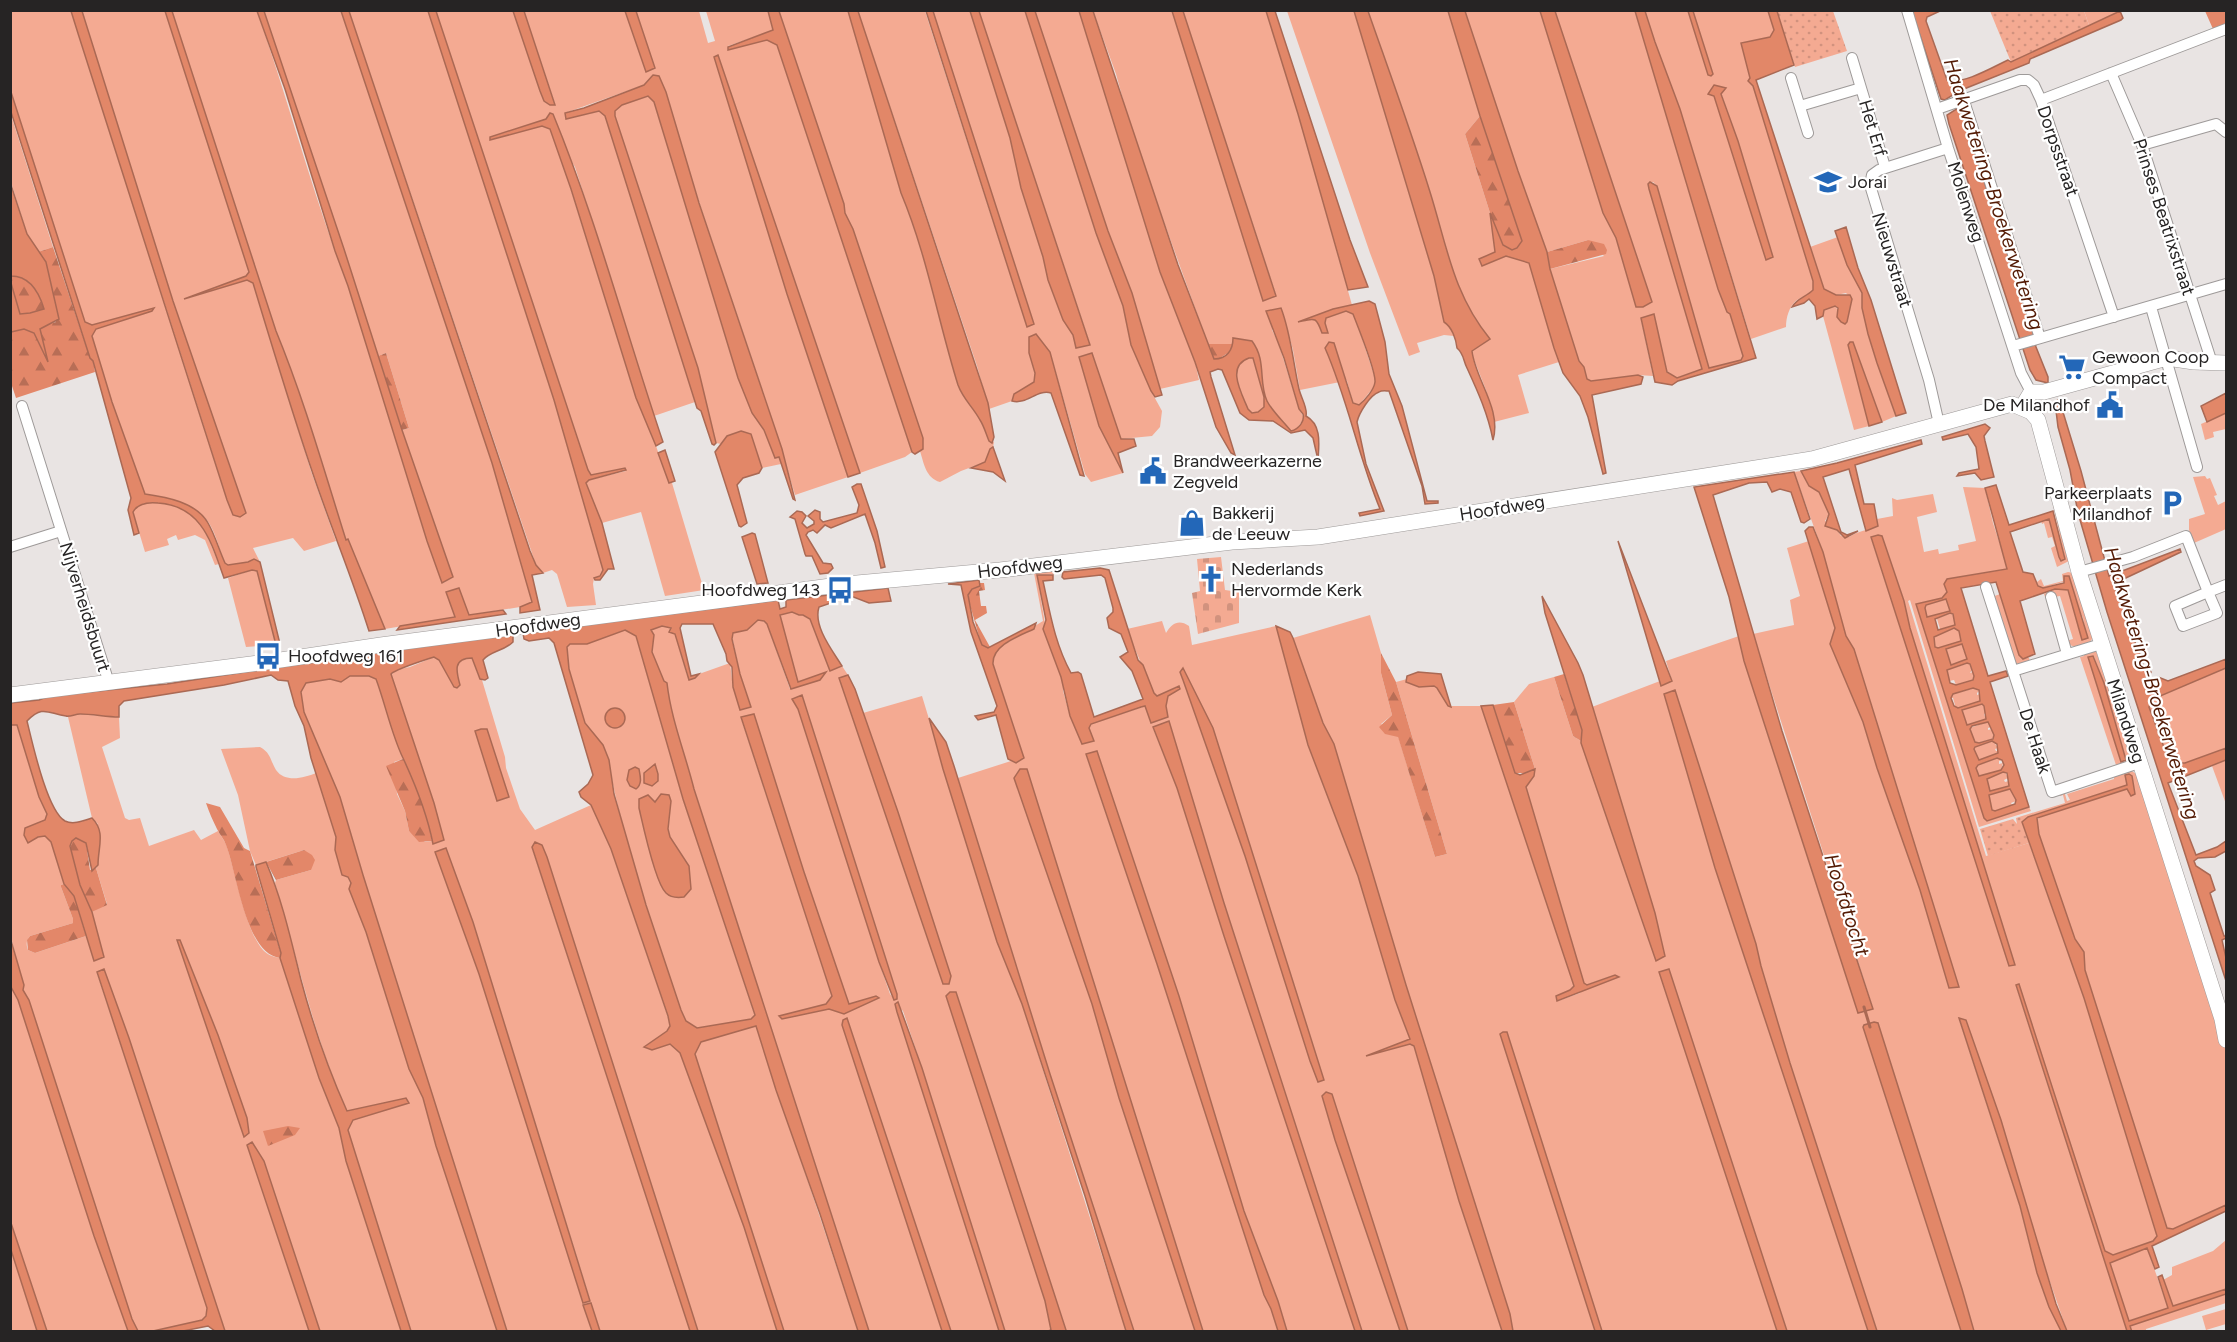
<svg xmlns="http://www.w3.org/2000/svg" width="2237" height="1342" font-family="Figtree,sans-serif">
<defs>
<pattern id="forest-firs" width="22" height="20" patternUnits="userSpaceOnUse" patternTransform="scale(1.5)"><rect width="22" height="20" fill="#e38769"/><path d="M5 1l3.5 6h-7zM16 11l3.5 6h-7z" fill="#b86e56"/></pattern>
<pattern id="cemetery-stones" width="16" height="16" patternUnits="userSpaceOnUse" patternTransform="scale(1.5)"><rect width="16" height="16" fill="#f4aa92"/><path d="M2 7V4a2 2 0 0 1 4 0v3zM10 15v-3a2 2 0 0 1 4 0v3z" fill="#d1927e"/></pattern>
<pattern id="park-dots" width="8" height="8" patternUnits="userSpaceOnUse" patternTransform="scale(1.5)"><rect width="8" height="8" fill="#f4aa92"/><path d="M2 2h.1M6 6h.1" fill="none" stroke="#d1927e" stroke-width="1.8" stroke-linecap="round"/></pattern>
</defs>
<rect width="100%" height="100%" fill="#e9e4e3"/>
<!-- grass -->
<path fill="#f4aa92" fill-rule="evenodd" d="M10,11h61c51,163 105,325 156,489l19,13 -73,-212 -91,-290h83l84,261 -3,4 -61,23 62,-19 6,3 58,188 25,70 -32,10 -11,-13 -40,10 7,14 -6,-3 -6,3 -19,3 -4,-2c-6,-14 -10,-34 -19,-44 -16,-17 -39,-22 -61,-25l-33,-92 -20,-66 4,-7 56,-18 2,-3 -62,17 -7,-3 -74,-230z
M172,11h85c32,91 56,185 91,275l79,255 16,42 10,-6 -51,-147 7,-2 -23,-75 -8,3 -114,-345h77l151,452 41,140 -13,4 -51,8 -11,-27 -3,29 -70,12 -37,-89h-2c-22,-70 -42,-141 -70,-209z
M349,11h79l126,389 49,170 -3,6 -6,2 -1,6 3,21 -29,2 -10,-33 -5,-4 -9,3 -7,-8z
M436,11h77l27,80 4,10 6,4 5,-1 -31,-93h101l21,60 8,-3 -18,-57h63l9,32 7,-2 -9,-30h62l6,19 -46,16v4l39,-10 10,5 135,407 -7,5 -45,16 -142,-418 69,239 61,183 -53,18c-39,-136 -92,-267 -129,-403l-19,-11 -3,4 -79,28 2,6 32,-8 6,4 90,287 -41,14 -79,-249 -29,-48 -56,18 1,3 51,-14 8,3 6,13 80,256 20,48 13,37h3l32,107 -39,6 -24,-84 -39,11 -16,-40 3,-3 37,-9 -1,-3 -35,7 -2,-5z
M779,11h69l53,182c26,62 37,128 57,192 5,14 15,22 22,35 4,6 6,14 9,21l5,1 -1,5 -3,2 -5,13 -24,9 -21,11c-14,-4 -16,-18 -20,-31l3,-2v-11l-70,-209 -8,-16 -1,-9z
M858,11h67l102,316 7,-3 -101,-313h37l40,127 11,50 22,69 5,23 15,40 10,15 4,13 13,-4 -111,-333h46l71,222 27,73 8,39 20,46 11,20 -2,16 -8,9 -31,3 -6,-16 -36,-66 20,69 24,47 -32,9 -6,-8 -35,-122 -14,-18 -7,3v16l6,20 -1,9 -20,12 -2,7 -23,8 -12,-43z
M1035,11h44l81,261 35,90 4,18 -39,9 -28,-96 -24,-62z
M1093,11h79l91,290 13,-6 -93,-284h83l32,103 54,191 -19,4 -30,11c15,-1 13,-1 19,13h5l-2,-10 1,-5 20,-7 8,3 22,67 -3,7 -14,17 -6,-2 -6,-22 -22,-33 15,34 -40,8 -7,-40 -9,-33 -12,13 6,12 21,67 5,9 -8,12 -5,1c-7,-9 -19,-19 -24,-30 -9,-18 0,-40 -15,-60l-18,-3 -1,6h-25l-75,-208 -17,-62z
M1287,11h67l80,265 10,46 5,3 5,11 -10,-1 -27,8 3,9 -11,4 -39,-103z
M1368,11h80l32,105 -15,18 25,79 5,39 -16,8 3,6 24,-10 23,7 30,99 -41,13 11,38 -35,9 -8,-32 -13,-33 -1,-6 18,-12c-37,-45 -43,-93 -60,-147 -19,-61 -41,-121 -62,-181z
M1465,11h75l63,202 13,25 20,69h7l9,-5 -97,-291h80l83,278 12,25 13,42 -1,4 -33,8 -52,-182 -4,-4 -5,2 1,5 54,180 -27,9 -9,-7 -13,-56 -13,4 12,57 -15,-1 -48,6 -3,-2 -3,-12 -5,-6 -29,-92 54,-13 -16,-16 -41,12 -29,-81z
M1645,11h43l20,64 3,1 2,-2 -20,-63h75l6,19 -4,7 -29,6 72,238v9c-5,5 -10,6 -16,10 -8,6 -11,18 -11,27l-35,12 -71,-230 -25,-67zM1721,93l17,48 35,116 -7,3 -52,-165z
M2084,11h37l-32,14z
M648,96l6,6 84,276 26,52 11,28 4,-1 2,7 -19,4 -11,-33 -27,5 -3,4 -5,-1 -18,-75 -83,-252v-5l7,-6z
M10,112l43,135 -15,5 -11,-18 -16,-52z
M1838,237l9,28 15,28v15l6,26 9,29 19,53 -14,6 -29,-80 7,42 9,42 -15,4 -31,-114v-6l12,-4 12,16 5,-23 -6,-6 -10,2 -12,-6 -14,-42z
M1249,358h4l11,39v10l-6,5 -7,1 -3,-4c-7,-17 -22,-43 1,-51z
M2226,413v16l-13,3 1,5 -9,3 -4,-16z
M2044,464l25,97 -12,6 -6,-19 4,-2 -3,-9 -4,1 -4,-15 -2,1 -1,-4h9l11,41 4,-3z
M1801,471l8,15 10,6 10,22 -4,7 12,9 4,6 8,1c9,-6 19,-7 29,-11l-1,-7 16,-3 -1,-18 5,2 36,-6 4,18 -20,5 7,35 14,-3 1,5 20,-4 -1,-5 18,-4 -13,-54 22,1 8,35 14,43 -1,3 -59,10 -2,9 2,4 -5,6 -26,6 71,217 42,-14 2,4 -52,16 -69,-227 -2,1 78,255 43,-13 55,155 73,238 -4,5 -40,14 -8,-4 -87,-267 -2,2 111,345h-60l-108,-312 61,188 17,66 12,34 12,24h-87l-12,-42 -84,-266 -4,-1 3,49 84,260h-84l-87,-268 -29,-97 -5,-22 -81,-254 -11,4 51,174 153,463h-81l-118,-362 -9,4 117,358h-175l-95,-299h-4l-3,2 95,297h-82l-3,-17 -104,-329 -72,-241 -11,-21 -30,-85 77,-23 11,38v20l11,42 -11,9 17,12 37,121 12,-3 -51,-172 11,-3 -1,3 13,5 15,-1 3,2 11,18h33l93,280 -4,4 -13,6 1,5 22,-8 1,-2 34,-16 -29,10 -2,-2 -58,-196 8,-11 1,-7 -21,-67 15,-18 25,-7 19,59 8,5 75,220 9,-5 -10,-43 -63,-206 68,-26 1,4 11,-4 -6,-20 73,-25 20,72 69,211 45,89 -120,-374 41,-9 -4,-25 10,-4 -13,-48 22,-7 26,87 -5,16 33,78 14,46 43,122 -74,-254 -23,-84 -29,-80zM1878,535l4,1 22,65 6,27 100,338 -139,-428z
M2205,476l2,3 3,-1 7,17 -3,1 4,9 8,-4v28l-32,14 -5,-13v-11l16,-5 -12,-37z
M147,502c49,2 55,21 72,62l-4,1 -10,-25 -10,-5 -17,5 -2,-5 -9,4 2,6 -24,7 -12,-40 2,-4z
M252,570l5,1 19,74 -30,2 -18,-69z
M1052,570l3,4 -18,1 8,49 18,49v18l7,25 12,28 9,-20 54,-18 6,17 15,-17 2,-10 10,-10 -21,10 -3,-3c-9,-22 -19,-42 -27,-64l35,-8 4,12c6,-10 13,-14 23,-7l3,19 84,-19 32,119 50,131 37,124 15,39 -36,14 36,-9 4,2 45,155 43,130h-94l-76,-237 -10,2 13,44 65,191h-38l-138,-428 -55,-181 -16,6 24,60 47,148 131,395h-68l-9,-30 -34,-90 -65,-215 -82,-245 -11,4 71,209 107,331 7,14 7,22h-75l-176,-561 -7,-1 -6,9 78,226 27,94 76,233h-61l-84,-257 -92,-296 53,-17 5,2 8,-5 -31,-94v-7l4,-8 46,-28 -9,-48zM1183,668l30,60 111,352 -14,-19 -65,-205 -62,-176 -3,-8z
M2068,572l5,1 20,64c-4,10 -20,14 -27,4l7,-2 -13,-43 -6,1 -2,-2 -7,2 -1,-3 11,-5h12l20,50 -4,-21 -17,-37 -23,7 -5,-2 -1,-4 4,-3 3,7 19,-5 -1,-7z
M2000,594l19,61 10,3 1,4 -14,2 -24,-67z
M1946,599l4,12 -23,6 -2,-9 1,-3z
M791,612l8,3h4l7,4 20,52 12,-5 6,9 -9,3 104,306h6l2,-8 -88,-263 59,-17 75,246 25,62 104,327h-62l1,-1 -87,-269 -31,-65 98,305 6,29 -46,1 -83,-263 -19,-57 -8,-7 104,327h-48l-104,-313 -5,7 100,306h-73l-175,-542c-9,-36 -23,-70 -27,-106l-3,-2 -12,-29 2,-17 -3,-5c10,-4 17,-6 24,3l12,42 8,3 4,-4 31,-11 3,24 7,23 11,-4 -11,-32 -8,-38 1,-3 14,-3 11,-10 5,1 4,3 23,65 35,-16 -27,10 -18,-65v-3zM802,695l95,299 -2,6 -5,-6 -11,-32 -81,-253 -5,-10zM754,715l50,157 45,133 26,-8 -31,17 -15,-5 -47,10 -2,-3 46,-12 6,-8 -91,-278z
M1951,613l4,5 -1,3 2,-1 -1,5 -17,5 2,-1 -3,-10 -3,1z
M1955,628l4,3 2,10 -23,7 -3,-1 -2,-8 4,-5z
M625,630l11,6 47,163 72,217 -4,3 -54,9 -11,-7 -5,-11c-27,-82 -57,-165 -73,-250 -2,-16 -17,-24 -24,-38 -6,-14 -19,-61 -17,-75l3,-3h17zM669,795l2,6 -3,28 2,8 19,29 2,23 -37,-23z
M1961,644l4,5 -2,1 3,2 1,7 -16,6 -5,-16z
M2096,651l36,107 -1,2 -14,8 -37,-111 4,-1 -1,-4zM2088,657h6l10,26 22,77 -4,2z
M434,657l5,3 15,27 6,-2c-4,-15 -7,-27 12,-27l6,17 4,5 23,77 1,11 14,41 15,21 56,-25 20,44 57,168 2,9 -3,5 -22,16 7,3 18,-6 10,9 64,174 33,104h-79l-151,-474 -15,-9 158,483h-90l-10,-28 -7,2 9,26h-85l-144,-456 -23,-78 -36,-85 -3,-20 5,-9 24,-4 11,3 9,-6h19l7,3 27,80 -9,3 3,32 8,17 4,20 16,11 7,-1 1,3 11,-4 -10,-37 -44,-126 5,-7 15,-3zM446,848l27,74 117,378 -7,3 -104,-329 -43,-122z
M1969,663l3,7 -2,3 3,-1 1,6 -1,2 -17,5 -2,-5 -5,1 -2,-11z
M2226,668v80l-41,15h-13l-4,-5 -19,-51 4,-8z
M1975,688l4,3 -2,2v2l3,-1v7l-22,7 -4,-2 1,-1 -2,-7h-2l2,-4z
M1981,704l3,2 2,7 -2,1 1,3 2,-1 -1,3 -19,6 -5,-15z
M76,714l43,3 1,21 -18,9 23,71 4,2 11,-2 9,28 45,-16 7,10 17,-9c3,5 7,10 9,16 9,27 18,83 36,103 5,5 10,7 17,8l39,120 20,50 7,33 55,170h-81l-56,-170 -12,-19 -5,3 62,186h-84l-96,-293 -25,-69 -7,4 110,335 -1,8 -4,4 -49,11h-15l-6,-12 -106,-323 -7,4 75,236 34,95h-81l-36,-108 -1,-236 2,3 11,-5 -12,-48v-212l6,-1 22,73 8,17 -2,6 -20,8 13,9 7,-1 6,6 13,42 -3,1v2l12,32v4l-43,13c-4,5 -4,8 -2,14l7,3 51,-17 9,25 9,-4 -12,-45 15,-8 -11,-36 2,-3 -6,-35 6,-6 -6,-6 -24,-101zM178,940h2l38,95 29,83v9l-42,-108z
M1987,722l4,5 -3,1v2l4,-1 2,8 -2,2 -15,4 -3,-2 -4,-13z
M1993,741l5,7 -3,1 1,2h3l-1,2 -17,7 -4,-2 -3,-9 1,-2z
M260,747c11,6 10,13 16,23 9,13 28,8 40,3l20,64 -1,13 16,34 -2,5 17,43 43,137 14,29 13,48 61,185h-86l-63,-201 5,-10 56,-17 -3,-5 -59,13c-33,-73 -49,-151 -72,-228l1,-3 35,-10 -7,-20 -48,15 -6,-14 -12,-56 -17,-46z
M1998,758l4,2 -3,1v3l4,-1 -2,7 -22,6 -3,-8 2,-3z
M2226,760v44l-14,-38z
M2130,770l8,5 88,276v154l-53,24 -6,-1 -82,-258 -1,-18 -9,-13 -34,-97 -5,-22 8,-5 83,-26 2,3 6,1 -3,-17 -5,9 -99,32 -6,5v-6l43,-13 -2,-8 -3,1 -1,-3 6,1 2,7 3,-1 -3,-6 47,-15v-4z
M2005,772l3,6 -4,2 1,2 4,-1v5l-19,5 -4,-10 2,-4z
M2011,789l5,12 -5,2 1,2 3,-1 -20,7 -3,-1 -3,-15z
M756,1026l102,305h-74l-89,-277 6,-12z
M2226,1240v49l-53,17 -10,-26 9,-5v-8l41,-16z
M2147,1248l21,60 -40,13 -18,-58z
M11,1250l26,81h-26z
M2226,1294v9l-80,26v2h-14l-2,-5z
M2226,1309v15l-20,6 -4,-14z"/>
<!-- forest -->
<path fill="url(#forest-firs)" d="M2205,11h21v12l-13,6z
M1480,116l42,125 -5,8 -6,1 -8,-5 -13,-32 -25,-79z
M1588,240l16,4 3,6 -1,4 -56,15 -3,-17z
M53,247l37,111 3,2 2,12 -79,26 -5,-15v-51l13,-3 10,4 12,25 -6,-29 1,-3 15,-4 -10,-60 -8,-10z
M10,276c20,0 29,16 34,33l-14,4 -10,1 -9,-31z
M1208,344h25l-2,7 -14,9h-3z
M386,353l23,75 -7,2 -24,-74z
M980,583h4l1,7 -6,1 2,15h5l1,7 -12,7 15,27 -2,1 -6,-3 -2,-5 -12,-42 2,-8 10,-4z
M1381,653l15,29 51,172 -12,3 -37,-120 -13,-3 -6,-7 13,-12 -11,-42z
M1564,674l18,56 -1,11 -8,-5 -19,-59z
M1514,702l21,67 -7,4h-13l-3,-5 -19,-63z
M403,759c17,21 24,55 29,82l-13,1 -10,-11 -4,-20 -19,-45z
M206,803l14,4 24,41 6,3 31,103 -1,4c-35,-4 -43,-86 -54,-113 -2,-6 -6,-10 -9,-16 -4,-8 -8,-17 -11,-26z
M76,838l10,5 4,27 6,-2 11,37 -15,7c-8,-17 -26,-53 -20,-71z
M304,850l8,5 3,5 -4,10 -35,10 -10,-18z
M64,884l10,12 12,40 -51,17 -7,-3 -1,-10 3,-4 43,-13v-4l-12,-32v-2z
M288,1126l12,2 -5,7 -27,11 -5,-15z"/>
<!-- cemetery -->
<path fill="url(#cemetery-stones)" d="M1221,557l4,33 14,2v31l-41,11 -6,-41 8,-2 -3,-32z"/>
<!-- park -->
<path fill="url(#park-dots)" d="M1777,11h56l14,40 -52,16z
M1990,11h94l5,14 -78,37z
M2022,816v6l7,21 -41,13 -8,-27 33,-10 4,5 -1,-6z"/>
<!-- water -->
<path fill="#e28768" stroke="#aa6954" stroke-width="1.5" fill-rule="evenodd" d="M71,11h11l91,290 73,212 -6,4 -7,-2 -6,-15c-51,-164 -105,-326 -156,-489z
M165,11h7l104,320c28,68 48,139 70,209l2,-1 37,90 -16,2c-17,-54 -39,-106 -57,-160 -21,-62 -40,-125 -59,-188l-6,-3 -63,19 62,-23 3,-4z
M257,11h7l80,238 58,181 51,147 -11,6 -15,-42 -79,-255 -13,-35 -50,-162z
M341,11h8l181,540 6,14 7,8 -11,2 8,35 -20,3v-6l12,-5 -40,-139z
M428,11h8l152,459 3,5 34,-7 1,2 -37,10 -3,3 16,40 12,46h-6l-8,11h-5l-1,-2 6,-2 3,-6 -49,-170z
M513,11h11l31,94h-5l-6,-4 -4,-10z
M625,11h11l19,57 -9,4z
M768,11h11l65,193 1,9 8,16 70,209v11l-8,5 -3,-2 -135,-407 -10,-5 -39,10v-3l45,-17z
M848,11h10l130,392 6,34 -2,6 -3,-2c-3,-7 -5,-15 -9,-21 -7,-13 -17,-21 -22,-35 -20,-64 -31,-130 -57,-192z
M926,11h7l101,313 -7,3z
M970,11h9l111,334 -14,3 -3,-13 -10,-15 -15,-40 -5,-23 -22,-69 -11,-50z
M1025,11h10l73,220 24,62 30,102 -7,2 -4,-6 -20,-46 -8,-39 -27,-73z
M1079,11h14l85,254 36,94c13,0 19,-9 19,-21l19,3c15,20 6,41 15,60 5,10 16,20 24,30 8,-2 14,-10 12,-17l-4,-5 -15,-51 -18,-47 15,-3c10,26 12,54 18,81 2,9 9,19 7,27 16,9 13,28 12,44l-5,-22 -8,-8 -14,3 -18,-12 -24,-1 -9,-7 -18,-43 -4,-1 -8,3 1,5 24,78 -4,-2 -15,-26 -21,-65 -35,-90zM1249,358h4l11,39v10l-6,5 -6,1 -4,-4c-7,-17 -22,-43 1,-51z
M1172,11h11l93,285 -13,5z
M1266,11h9l75,229 18,47 -20,3 -50,-176z
M1354,11h14c21,60 43,120 62,181 17,54 23,102 60,147l-18,12c3,28 30,58 21,89 -5,-26 -15,-48 -26,-72 -4,-8 -3,-14 -10,-20 -1,-9 -5,-21 -13,-26l-10,-46z
M1448,11h17l53,160 29,81 3,17 29,92 5,6 3,12 4,2 47,-6 5,2 -2,7 -49,11 14,78 -3,1 -15,-57 -8,-21 -17,-23 -9,-25 -25,-85 -23,-7 -24,10 -3,-7 16,-7 -5,-39 13,32 9,5 5,-2 5,-7 -42,-125z
M1540,11h15l97,291 -9,5h-7l-20,-69 -13,-25z
M1635,11h10l10,31 25,67 76,249 -78,23 -6,4 -17,-3 -14,-64 13,-4 13,58 10,6 25,-9 -53,-180 -1,-5 2,-2 7,4 52,182 32,-8 2,-4 -13,-42 -3,-2 -9,-23z
M1688,11h5l20,63 -2,2 -3,-1z
M1768,11h9l17,54 -38,15 68,209 12,6h14l2,4 -5,23 -2,2 -4,-2 -4,-5 1,-9 -3,-2 -11,4 -1,6 -6,3 -2,-13 -6,-7 -5,4 -12,4c5,-9 14,-10 21,-17v-9l-60,-195 -5,-5 2,-3 -9,-35 29,-6 4,-7z
M1912,11h28l-13,6 -1,4 21,59c16,5 46,-13 61,-20l3,2 109,-51 3,7 -2,2 -91,39 -1,4 -70,28 -14,9 -4,-1z
M718,55l142,418 -12,4 -61,-183 -73,-237z
M653,75l6,1 7,16 33,111 83,246 13,51 -2,-1 -14,-42 -4,1 -11,-28 -12,-17 -14,-35 -84,-276 -6,-6 -26,9 -7,6v5l83,252 18,75 -2,2 -2,-1 -11,-33 -4,-3 -92,-292 -6,-5 -33,8 -1,-6 19,-5 60,-23z
M1714,85l12,3 -5,6 17,47 35,116 -7,3 -52,-164 -6,-2z
M11,92l74,230 7,3 62,-17 -2,3 -56,18 -4,7 20,66 33,92c21,3 51,8 63,29 7,12 11,27 17,40l3,2 20,-3 6,-3 6,3 20,82 -4,1 -19,-74 -5,-1 -28,8c-13,-36 -22,-72 -66,-75 -10,-1 -20,0 -25,9l6,21 -5,2 -6,-25 3,-12 -38,-137 -3,-3 -79,-246z
M1958,108l4,5 71,219 3,15 12,30v6l-12,-3 -6,-10 -81,-246 -2,-9z
M550,113l3,1c44,107 73,219 110,328l-7,4 -20,-48 -65,-209 -21,-60 -8,-3 -52,14v-3l56,-18z
M10,182l17,52 19,28 13,57 -19,10 8,33 -14,-29 -10,-4 -13,3v-49l9,31 10,-1 14,-4c-5,-17 -14,-33 -33,-33z
M1846,227l12,41 13,32 35,113 -10,3 -19,-53 -9,-29 -6,-26v-15l-15,-28 -12,-34z
M1369,301l6,3 10,38 4,32 13,32 25,95h11v2l-13,1 -3,-18 -33,-95c-3,0 -7,-1 -10,1 -9,3 -20,21 -22,30l9,42 18,47 -24,5 -1,-3 21,-4c-22,-53 -32,-109 -55,-161l4,-6 5,1 19,60 6,2c6,-5 15,-15 16,-23 1,-11 -17,-55 -22,-68l-7,-3 -20,7 -1,5 3,10h-6c-6,-17 -7,-15 -24,-11l35,-13z
M1036,334l14,18 34,124 -4,-1 -29,-82c-14,-4 -24,12 -39,8l2,-7 20,-12 1,-9 -6,-20v-16z
M1850,342h3l29,80 -13,4 -21,-81z
M1092,353l29,86h13l2,7 -18,7 5,20 -24,-47 -20,-69z
M2226,393v20l-19,9 -6,-16z
M2059,399l22,72 28,105 71,-27 1,3 -68,32 9,23 6,-2 1,5 -5,6 18,43 1,8 8,5 -2,4 -5,4 4,8 3,1 8,-4 -2,-6 1,-2 10,4 58,-22v9l-73,31 -4,8 19,51 4,5h13l41,-15v12l-58,23 28,72 21,-8 9,-6v10l-11,6 -17,1 -4,3 2,5 14,9 5,15 -5,3 14,43h2v2l-4,2 4,18v23l-119,-369 -29,-99 -8,-43 -12,-43 -3,-25z
M1985,424l5,4 -6,8 1,5 9,36 -13,3 -6,-7 -18,3 2,-3 20,-4 -3,-22 -8,-13 -25,6 -1,-3z
M741,431l10,3 11,34 -3,5 -16,5 -6,7 10,38 -6,4 -2,-1 -24,-74 12,-16z
M1921,440l1,4 -67,21 9,39h10l4,22 -12,5 -17,-62 -26,8 18,55 6,3 11,-4 -13,7 -8,-8 -12,-4 4,-12 -10,-22 -10,-6 -8,-15 36,-8z
M993,447l12,34 -12,-9 -22,-4 14,-6 5,-13z
M665,450l10,31 -6,2 -11,-30z
M1794,472l16,47 -6,4 -3,-1 -10,-30 -11,-3 -8,3 -5,-10 -18,1 -36,12 69,236 91,278 -15,4 -114,-352 -15,-64 -35,-110z
M857,484h4l16,47 8,36 -4,1 -6,-25 -10,-29 -34,14 -6,-3 -8,8 -4,-3 -5,2 -2,3 17,28 8,1 2,4 -5,5 -8,1 -8,-18h-6l-1,-2 -10,-35 -5,-2 7,-6 5,1 4,4 -4,7 5,5 7,-4v-3l-6,-5 7,-6 5,2v7l3,3 34,-9 2,-8 -7,-18z
M1996,485l13,40 44,-14 12,48 -4,2 -2,-4 -10,-38 -39,13 13,40 10,2 5,12 5,2 21,-5v-7h5l19,62 -6,2 -14,-50 -13,-1 -35,12 15,53 -12,5 -4,-4 -23,-73 -35,6 27,88 18,-5 2,5 -18,6 39,125 -42,14 -3,-3 -68,-214 26,-6 5,-6 -3,-8 3,-5 60,-10 -22,-81zM1946,599l4,12 -23,6 -2,-9 1,-3zM1950,613l3,1 2,11 -17,5 -3,-11zM1954,628l5,3 2,10 -23,7 -3,-1 -1,-10zM1962,644l5,15 -16,6 -5,-16zM1967,663l3,1 4,12 -1,4 -17,5 -6,-2 -3,-13zM1973,688l6,2 1,11 -22,7 -4,-2 -3,-8 2,-4zM1982,704l2,2 2,13 -19,6 -5,-15zM1988,722l6,13 -1,4 -14,4 -4,-1 -5,-13 2,-3zM1992,741l5,3 1,9 -19,7 -5,-11 1,-2zM1997,758l5,2 2,5 -3,5 -22,6 -3,-8 2,-3zM2003,772l4,1 2,13 -19,5 -3,-12zM2010,789l6,11 -1,4 -20,7 -3,-1 -3,-15z
M1809,527h4l10,25 23,84 8,13 105,338 -10,1 -29,-98 -43,-122 -14,-46 -33,-78 5,-16 -30,-97z
M752,533l3,1 13,49 -11,1 -15,-47z
M1878,535l4,1 22,65 6,27 105,337 -6,1 -138,-429z
M1618,541l54,140 -11,5z
M1100,568l9,2 29,90 5,5 11,28 3,3 22,-10 1,3 -12,7 -2,10 2,11 -17,6 -6,-17 -4,1 -50,17 -2,4 5,13 -12,3 -12,-28 -9,-39 -18,-48 3,-9 -9,-45h16v5l-10,1c7,32 12,63 28,92l7,-1 3,2 13,43 49,-18 -11,-28 -12,-14 8,-5 -7,-18 -12,-6 -2,-10 6,-6v-4l-8,-30 -4,-3 -37,4 -2,-2 1,-5z
M979,580l1,6 -8,3 -4,6 5,27 9,23 6,3 48,-25 -2,6c-15,7 -42,16 -41,35l31,94 -8,5 -8,-4 -12,-44 -18,5 -3,-4 19,-4 3,-6 -26,-74 -10,-47 -13,-1z
M459,588l10,27 34,-5 3,4 -109,16 3,-4 55,-9 -9,-25z
M888,588l3,13 -22,2 -18,-7 -32,11c-6,19 13,43 23,59l-12,5 -20,-52 -7,-4h-4l-7,-3 -12,3 18,67 28,-10 -6,8 -29,9 -24,-65 -3,-3 -6,-1 -11,10 -14,3 -1,6 8,35 11,33 -11,3 -7,-23 -1,-20 -5,-6 -1,-7 -13,-30h-31l-2,4 11,48 8,-2 -4,4 -6,2 -14,-46 -6,-2 2,-4 -9,-2 -11,4 3,5 -2,17 12,29 3,2c4,36 18,70 27,106l175,542h-11l-38,-117 -44,-124 -20,-64 -55,16 -6,12 89,277h-7l-33,-104 -64,-174 -10,-9 -18,6 -8,-3 23,-16 3,-5 -2,-10 -57,-167 -20,-44 -10,-8 -2,-5 9,-8 5,-9 -39,-132 -5,-5 -20,3 -5,-2 -1,-6 255,-33 2,9 6,-2v-7zM625,630l11,6 47,163 72,216 -4,4 -54,9 -11,-7 -5,-11 -35,-105 -32,-111 -5,-34 -6,-15 -18,-22 -16,-54 -2,-22 3,-3h17z
M1542,596l36,67 5,12 72,238 10,43 -9,5 -75,-218 1,-13 -37,-117z
M1276,626l14,6 3,6 30,85 11,21 72,241 104,329 3,17h-11l-43,-130 -45,-155 -4,-2 -44,12 44,-17 -15,-39 -37,-124 -50,-131z
M506,635h7v7c-9,9 -23,9 -30,18l5,18 -3,2 -5,-1 -8,-21c-19,0 -16,13 -12,27l-3,3 -3,-1 -15,-27 -5,-3c-9,3 -38,12 -43,17l43,129 10,37 -11,4c-6,-31 -17,-58 -30,-86 -11,-22 -18,-55 -27,-79l-7,-3h-19l-9,6 -11,-3 -24,4 -5,9 3,20 36,85 23,78 144,456h-10l-61,-185 -13,-48 -14,-29 -43,-137 -17,-43 2,-6 -3,-6 -6,-2 -7,-25 1,-13 -25,-79 -7,-32 -9,-20 -7,-25 -10,-1 -7,-5 -47,10 -100,16 -5,5v11c-13,0 -26,-3 -39,-3 -5,0 -10,3 -14,2 -19,-3 -23,-11 -39,5 5,20 20,90 38,100 8,4 18,0 27,-3 14,14 6,29 6,47l-6,6 -6,-28 -10,-5 -4,3 -2,5 10,39 12,27 12,45 -10,4 -20,-65 -10,-12 -13,-42 -6,-6 -7,1 -10,6 -4,-8 1,-7 20,-8 2,-6 -8,-17 -22,-72h-6l-1,-22 29,-3 10,-4 118,-12 148,-23z
M2093,656l11,27 22,77 -5,2 -33,-105z
M1183,668l30,60 111,352 -6,2 -8,-21 -65,-205 -62,-176 -3,-8z
M1418,672l23,2 10,33 -3,-1 -11,-18 -3,-2 -15,1 -13,-5 1,-6z
M848,675l7,14 43,123 53,164 -2,8h-6l-104,-306z
M1675,690l81,254 5,22 29,97 87,268h-9l-153,-463 -51,-174z
M802,695l95,299v5l-3,1 -15,-38 -81,-253 -6,-10z
M1493,705l22,68 5,2 15,-6 -1,7 -8,11 58,196 3,2 28,-10 4,2 -62,24 -1,-5 14,-6 4,-4 -93,-280z
M605 718a10 10 0 1 1 20 0a10 10 0 1 1-20 0Z
M754,714l50,158 45,132 27,-8 3,2 -35,16 -15,-5 -47,10 -3,-3 47,-12 6,-8 -91,-279z
M929,718l17,24 8,24 96,308 84,257h-8l-5,-16 -36,-119 -63,-192 -25,-62 -54,-173z
M1169,721l55,182 138,428h-7l-131,-395 -47,-148 -24,-61z
M481,729h6l22,68 -12,4 -22,-70z
M1097,751l82,245 65,215 34,90 9,30h-9l-7,-22 -7,-14 -107,-331 -71,-210z
M655,764l3,10v7l-6,5 -8,-3v-10z
M635,767l4,2c1,6 4,15 -3,20l-6,-3 -3,-6 2,-10z
M1020,769h7l176,562h-8l-76,-233 -27,-94 -78,-226z
M2129,774l3,2 3,18 -4,2 -4,-7 -90,29 2,16 36,105 9,13 1,18 82,258 6,1 53,-24v6l-74,35 7,21 -4,2 -8,-21 -37,15 19,58 39,-13 -10,-31 4,-2 11,31 53,-17v5l-96,32 2,6 -5,-1 -111,-346 3,-1 86,267 8,4 40,-14 4,-5 -73,-238 -62,-176 6,-5 99,-32 -2,-10z
M661,794l8,1 2,6 -3,28 2,8 19,29 2,23 -7,8c-7,1 -13,1 -18,-4 -11,-10 -23,-68 -27,-85v-9l9,-4 7,7z
M535,842l7,3 5,12 151,474h-8l-158,-484z
M446,848l27,74 117,379 -7,2 -104,-329 -44,-122z
M266,862c16,37 25,78 35,118 12,45 27,89 46,131l59,-13 3,5 -56,17 -5,10 63,201h-10l-55,-170 -7,-33 -20,-50 -39,-120 1,-5 -25,-86v-2z
M10,937l14,48 -1,5 6,10 103,319 6,12h-10l-34,-95 -76,-236 -7,-13z
M177,940h3l38,95 29,83 2,15 -5,4z
M104,969l25,69 96,293h-10l-7,-5 -25,5h-30l49,-11 4,-4 1,-8 -110,-336z
M1669,969l118,362h-10l-118,-359z
M950,992h6l110,338 -2,1h-16l3,-1 -6,-29 -99,-305z
M898,1002l24,66 83,263h-6l-102,-319 -2,-8z
M847,1018l104,313h-9l-100,-306 1,-5z
M1959,1018l7,2 35,100 55,184 11,27h-6l-12,-24 -12,-34 -17,-67z
M1874,1022l4,1 84,266 12,42h-13l-98,-304 1,-2z
M1503,1032h4l95,299h-7l-95,-297z
M1326,1092l6,2 76,237h-8l-65,-191 -13,-44z
M252,1142l12,19 56,170h-11l-62,-186z
M11,1223l36,108h-10l-26,-81z
M591,1303l9,28h-8l-9,-26z"/>
<g fill="none" stroke-linecap="round" stroke-linejoin="round">
<!-- stream -->
<path stroke="#aa6954" stroke-width="3" d="M1864,1007l6,20"/>
<defs>
<path id="street" d="M1907,10l41,138 73,225 10,19
M1852,58l9,30
M2111,73l31,72 70,218
M1791,78l17,55
M2041,100l185,-71
M1964,101l76,237
M1800,106l61,-18 24,79
M1937,109l83,-29h8l6,5 7,15 73,217
M2142,145l74,-21 10,8
M2151,307l46,160
M2013,346l213,-62
M22,406l87,277
M1939,424l-10,-44 -59,-195 2,-10 7,-5 69,-22
M10,547l51,-16
M2079,572l54,-15 53,-21 22,56 18,-7
M1986,587l27,84
M2208,592l9,21 -34,13 -8,-20z
M2051,597l16,57
M2101,644l-88,27 39,121 87,-29"/>
<path id="secondary" d="M2022,407l9,-15h13l123,-34 27,4 32,1
M10,695l257,-33 114,-17 465,-61 154,-14 232,-28 86,-5 494,-78 200,-55 19,8 7,8 41,152 143,447 4,21"/>
</defs>
<!-- street casing -->
<use href="#street" stroke="#9e9a99" stroke-width="12"/>
<!-- secondary casing -->
<use href="#secondary" stroke="#9e9a99" stroke-width="16"/>
<!-- street -->
<use href="#street" stroke="#fff" stroke-width="10"/>
<!-- secondary -->
<use href="#secondary" stroke="#fff" stroke-width="15"/>
</g>
<!-- icons -->
<defs>
<symbol id="school-bare" viewBox="-9 -9 18 18"><path d="M0-5L7-2L0 1L-7-2ZM-4 1L0 2.5L4 1V4Q0 6-4 4Z" fill="#2367b8" stroke="#fff" stroke-width="2.5" paint-order="stroke"/></symbol>
<symbol id="supermarket-bare" viewBox="-9 -9 18 18"><path d="M-6-5.5h2.5l.6 2H6L4.5 2H-2.5L-4.4-4H-6ZM-1.5 3.2a1.3 1.3 0 1 0 .1 0ZM3 3.2a1.3 1.3 0 1 0 .1 0Z" fill="#2367b8" stroke="#fff" stroke-width="2.5" paint-order="stroke"/></symbol>
<symbol id="civic-bare" viewBox="-9 -9 18 18"><path d="M-.6-6.5H3V-4.5H.6V-3L4-1V1h2V6H-6V1h2V-1L-.6-3ZM-1.2 2.5V6h2.4V2.5Z" fill="#2367b8" stroke="#fff" stroke-width="2.5" paint-order="stroke"/></symbol>
<symbol id="parking-bare" viewBox="-9 -9 18 18"><path d="M-3.5-5.5H1a3.5 3.5 0 0 1 0 7H-1V5.5H-3.5ZM-1-3.4V-.6H.8a1.4 1.4 0 0 0 0-2.8Z" fill="#2367b8" stroke="#fff" stroke-width="2.5" paint-order="stroke"/></symbol>
<symbol id="shop-bare" viewBox="-9 -9 18 18"><path d="M-5-2.5h2.3a2.7 3.5 0 0 1 5.4 0H5L5.5 6h-11ZM-1.5-2.5h3a1.5 2.3 0 0 0-3 0Z" fill="#2367b8" stroke="#fff" stroke-width="2.5" paint-order="stroke"/></symbol>
<symbol id="church-bare" viewBox="-9 -9 18 18"><path d="M-1.2-6h2.4v3.5h3.3v2.4h-3.3V6h-2.4V-.1h-3.3v-2.4h3.3Z" fill="#2367b8" stroke="#fff" stroke-width="2.5" paint-order="stroke"/></symbol>
<symbol id="bus-bare" viewBox="-9 -9 18 18"><path d="M-5-6H5V4H4V6H2V4H-2V6H-4V4H-5ZM-3.5-4V0h7V-4ZM-3.5 1.2v1.5H-2V1.2ZM2 1.2v1.5H3.5V1.2Z" fill="#2367b8" stroke="#fff" stroke-width="2.5" paint-order="stroke"/></symbol>
</defs>
<g fill-rule="evenodd">
<use href="#school-bare" x="1809" y="163" width="38" height="38"/>
<use href="#supermarket-bare" x="2053" y="348" width="38" height="38"/>
<use href="#civic-bare" x="2091" y="386" width="38" height="38"/>
<use href="#civic-bare" x="1134" y="452" width="38" height="38"/>
<use href="#parking-bare" x="2153" y="484" width="38" height="38"/>
<use href="#shop-bare" x="1173" y="504" width="38" height="38"/>
<use href="#church-bare" x="1192" y="560" width="38" height="38"/>
<use href="#bus-bare" x="821" y="571" width="38" height="38"/>
<use href="#bus-bare" x="249" y="637" width="38" height="38"/>
</g>
<g text-anchor="middle" stroke-width="4.5" stroke-linejoin="round" paint-order="stroke">
<!-- street labels -->
<g font-size="18" fill="#262424" stroke="#fff">
<text transform="translate(1873 128) rotate(73)" y="6">Het Erf</text>
<text transform="translate(2058 151) rotate(71)" y="6">Dorpsstraat</text>
<text transform="translate(1966 202) rotate(72)" y="6">Molenweg</text>
<text transform="translate(2164 217) rotate(72)" y="6">Prinses Beatrixstraat</text>
<text transform="translate(1892 260) rotate(73)" y="6">Nieuwstraat</text>
<text transform="translate(1502 508) rotate(-9)" y="6">Hoofdweg</text>
<text transform="translate(1020 567) rotate(-7)" y="6">Hoofdweg</text>
<text transform="translate(85 607) rotate(73)" y="6">Nijverheidsbuurt</text>
<text transform="translate(538 625) rotate(-8)" y="6">Hoofdweg</text>
<text transform="translate(2126 721) rotate(72)" y="6">Milandweg</text>
<text transform="translate(2035 741) rotate(72)" y="6">De Haak</text>
</g>
<!-- poi labels -->
<g font-size="18" fill="#262424" stroke="#fff" text-anchor="start">
<text x="1848" y="188">Jorai</text>
<text x="2092" y="363">Gewoon Coop<tspan x="2092" dy="21">Compact</tspan></text>
<text x="2090" y="411" text-anchor="end">De Milandhof</text>
<text x="1173" y="467">Brandweerkazerne<tspan x="1173" dy="21">Zegveld</tspan></text>
<text x="2152" y="499" text-anchor="end">Parkeerplaats<tspan x="2152" dy="21">Milandhof</tspan></text>
<text x="1212" y="519">Bakkerij<tspan x="1212" dy="21">de Leeuw</tspan></text>
<text x="1231" y="575">Nederlands<tspan x="1231" dy="21">Hervormde Kerk</tspan></text>
<text x="820" y="596" text-anchor="end">Hoofdweg 143</text>
<text x="288" y="662">Hoofdweg 161</text>
</g>
<!-- water labels -->
<g font-size="20" font-style="italic" fill="#541b05" stroke="#fff">
<text transform="translate(1994 194) rotate(72)" y="7">Haakwetering-Broekerwetering</text>
<text transform="translate(2152 683) rotate(73)" y="7">Haakwetering-Broekerwetering</text>
<text transform="translate(1847 905) rotate(72)" y="7">Hoofdtocht</text>
</g>
</g>
<!-- border -->
<rect width="2237" height="1342" fill="none" stroke="#262424" stroke-width="24"/>
</svg>
